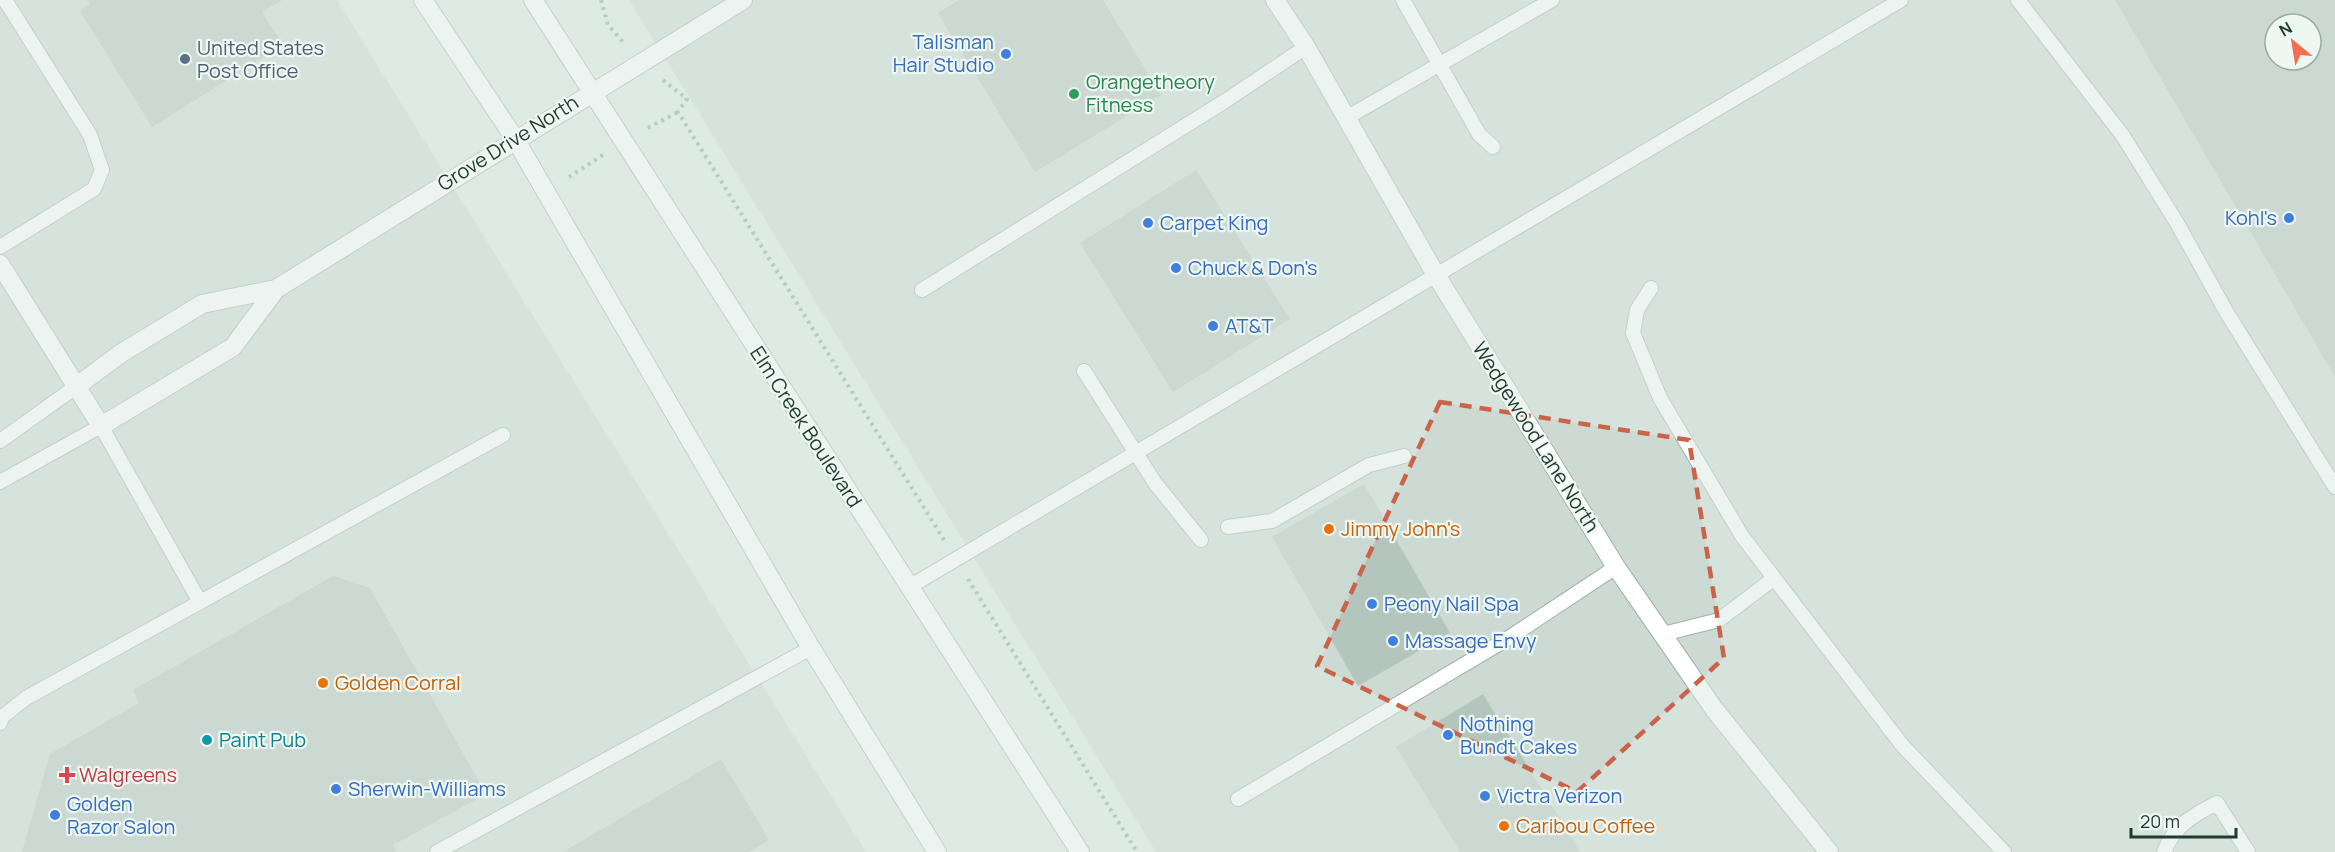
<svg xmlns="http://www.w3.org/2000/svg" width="2335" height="852" font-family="Manrope,sans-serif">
<rect width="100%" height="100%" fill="#deeae4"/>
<!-- built -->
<path fill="#ccdad3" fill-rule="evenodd" d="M0,0h337l529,852h-866z
M629,0h1706v852h-1179zM2275,24h36v36h-36z"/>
<!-- building -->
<path fill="#b3c5bd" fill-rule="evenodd" d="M88,0h194l-20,12 21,33 -131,82 -72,-116 10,-7z
M959,0h144l58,95 -126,77 -97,-159z
M2115,0h220v377zM2275,24h36v36h-36z
M1196,170l94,149 -117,73 -93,-149z
M1364,484l86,149 -92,53 -86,-149z
M333,576l37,12 116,206 -93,51 3,7h-374l28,-98 89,-51 -6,-13z
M1483,694l74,120 23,38h-120l-9,-15 -55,-90z
M721,759l48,81 -20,12h-186z"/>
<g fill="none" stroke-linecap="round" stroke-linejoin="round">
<defs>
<path id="service" d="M1403,0l76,134 14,13
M2018,0l105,136 54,87 50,90 108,174
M1346,118l206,-118
M0,247l94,-58 8,-19 -12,-35 -85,-135
M1651,288l-14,22 -4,23 27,65 82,138 160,209 102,107
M922,290l300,-187 84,-56
M1084,371l71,112 46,57
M0,441l77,-55
M0,482l101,-56 99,176
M1228,527l44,-6 97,-56 35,-9
M909,587l992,-587
M1663,634l56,-14 54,-41
M0,723l2,-6 24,-19 477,-263
M1238,799l269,-160 109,-72
M437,852l374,-204
M2164,852c10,-26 29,-37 53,-49l31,49"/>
<path id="tertiary" d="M1275,0l31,47 130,228 180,292 98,142 115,143
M0,264l101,162 132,-79 43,-58
M77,386l43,-32 82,-50 74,-15 467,-289"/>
<path id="secondary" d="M423,0l92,139 296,509 126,204
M533,0l547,852"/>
</defs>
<!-- service casing -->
<use href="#service" stroke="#a1b2ab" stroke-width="16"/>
<!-- tertiary casing -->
<use href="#tertiary" stroke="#a1b2ab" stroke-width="20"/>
<!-- secondary casing -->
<use href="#secondary" stroke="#9db6ab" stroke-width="20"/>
<!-- path -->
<path stroke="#7daf9c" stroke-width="4" stroke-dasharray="3 4.5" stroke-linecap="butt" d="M601,0l7,25 15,17
M663,80l24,19 -9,13 266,428
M648,128l30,-16
M569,177l34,-22
M968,579l169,273"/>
<!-- service -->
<use href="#service" stroke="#fff" stroke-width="14"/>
<!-- tertiary -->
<use href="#tertiary" stroke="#fff" stroke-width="18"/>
<!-- secondary -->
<use href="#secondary" stroke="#fff" stroke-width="18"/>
</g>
<!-- marked area -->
<path d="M0 0H2335V852H0ZM1440,402l249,38 35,218 -147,134 -260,-126z" fill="#deeae4" fill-opacity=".55" fill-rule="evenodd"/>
<path fill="none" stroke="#cb634a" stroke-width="4.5" stroke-dasharray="12 8" stroke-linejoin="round" d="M1440,402l249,38 35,218 -147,134 -260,-126z"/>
<!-- markers -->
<g fill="#3f7fe0" stroke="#eef7f2" stroke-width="2">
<circle cx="1006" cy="54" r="6"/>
<circle cx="2289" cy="218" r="6"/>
<circle cx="1148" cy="223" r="6"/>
<circle cx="1176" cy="268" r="6"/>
<circle cx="1213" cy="326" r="6"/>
<circle cx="1372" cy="604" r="6"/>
<circle cx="1393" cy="641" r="6"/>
<circle cx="1448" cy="735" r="6"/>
<circle cx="336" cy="789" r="6"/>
<circle cx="1485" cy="796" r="6"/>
<circle cx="55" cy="815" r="6"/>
</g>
<circle fill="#5c6f8a" stroke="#eef7f2" stroke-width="2" cx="185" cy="59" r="6"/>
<circle fill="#2e9e5b" stroke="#eef7f2" stroke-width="2" cx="1074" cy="94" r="6"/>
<g fill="#e8710a" stroke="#eef7f2" stroke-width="2">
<circle cx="1329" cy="529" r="6"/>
<circle cx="323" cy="683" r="6"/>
<circle cx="1504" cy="826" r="6"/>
</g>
<circle fill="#0f9aa8" stroke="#eef7f2" stroke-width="2" cx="207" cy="740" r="6"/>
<path fill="#e0444e" stroke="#eef7f2" stroke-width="2" d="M64 766h6v6h6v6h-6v6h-6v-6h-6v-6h6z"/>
<g text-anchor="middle" stroke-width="4.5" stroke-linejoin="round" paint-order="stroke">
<!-- shop labels -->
<g font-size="20" fill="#366cbe" stroke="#eef7f2" text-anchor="start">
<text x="994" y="49" text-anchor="end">Talisman<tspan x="994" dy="23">Hair Studio</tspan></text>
<text x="2277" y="225" text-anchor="end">Kohl's</text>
<text x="1160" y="230">Carpet King</text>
<text x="1188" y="275">Chuck &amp; Don's</text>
<text x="1225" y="333">AT&amp;T</text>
<text x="1384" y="611">Peony Nail Spa</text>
<text x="1405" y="648">Massage Envy</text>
<text x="1460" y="731">Nothing<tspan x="1460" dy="23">Bundt Cakes</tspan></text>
<text x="348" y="796">Sherwin-Williams</text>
<text x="1497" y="803">Victra Verizon</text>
<text x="67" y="811">Golden<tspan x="67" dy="23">Razor Salon</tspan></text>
</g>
<!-- service labels -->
<g font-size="20" fill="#4e5e75" stroke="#eef7f2" text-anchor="start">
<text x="197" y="55">United States<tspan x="197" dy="23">Post Office</tspan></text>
</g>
<!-- leisure labels -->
<g font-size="20" fill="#27864d" stroke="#eef7f2" text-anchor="start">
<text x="1086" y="89">Orangetheory<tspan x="1086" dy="23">Fitness</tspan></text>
</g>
<!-- street labels -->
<g font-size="20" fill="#1f3a31" stroke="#eef7f2">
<text transform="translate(508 143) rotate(-32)" y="7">Grove Drive North</text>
<text transform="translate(806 427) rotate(57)" y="7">Elm Creek Boulevard</text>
<text transform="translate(1536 437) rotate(58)" y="7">Wedgewood Lane North</text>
</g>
<!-- food labels -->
<g font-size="20" fill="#c56008" stroke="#eef7f2" text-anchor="start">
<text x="1341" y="536">Jimmy John's</text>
<text x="335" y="690">Golden Corral</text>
<text x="1516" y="833">Caribou Coffee</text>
</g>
<!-- culture labels -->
<g font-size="20" fill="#0d838f" stroke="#eef7f2" text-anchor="start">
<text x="219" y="747">Paint Pub</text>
</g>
<!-- health labels -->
<g font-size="20" fill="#be3a42" stroke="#eef7f2" text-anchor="start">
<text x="79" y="782">Walgreens</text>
</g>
</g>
<!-- north arrow -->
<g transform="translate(2293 42) rotate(330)"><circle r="28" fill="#eef7f2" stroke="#9baba5" stroke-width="1.5"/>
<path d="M0-4.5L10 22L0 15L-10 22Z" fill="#f66d50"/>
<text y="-9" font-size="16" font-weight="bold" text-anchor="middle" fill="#1f3a31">N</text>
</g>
<!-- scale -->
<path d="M2131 828v9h105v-9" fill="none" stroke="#1f3a31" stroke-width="3"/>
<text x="2140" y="828" font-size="18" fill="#1f3a31" stroke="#eef7f2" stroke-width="4.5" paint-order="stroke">20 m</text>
</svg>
